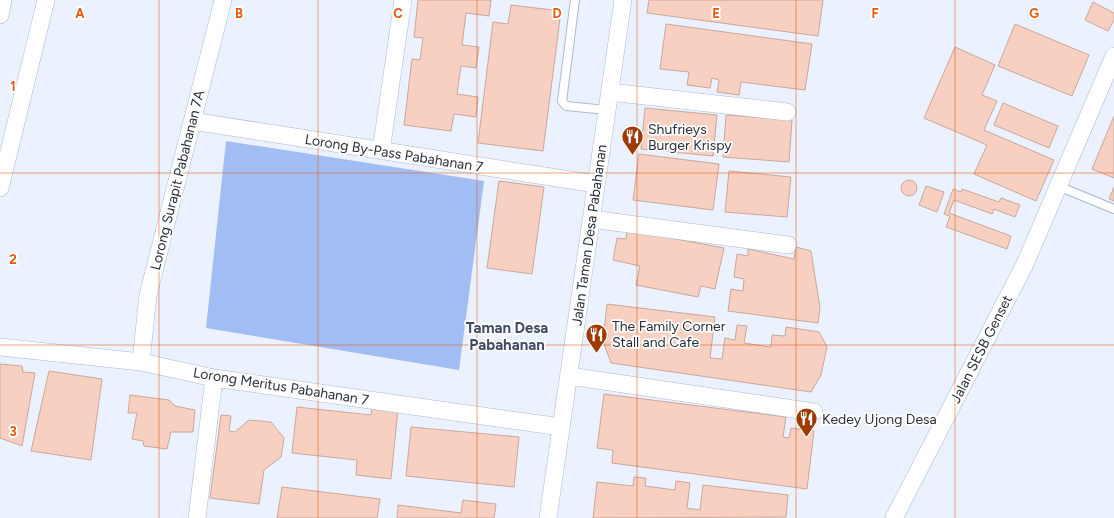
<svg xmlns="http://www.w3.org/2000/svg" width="1114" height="518" font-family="Figtree,sans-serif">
<rect width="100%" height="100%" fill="#ebf1fe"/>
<!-- green -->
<path fill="#a2bdf4" d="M226,141l258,40 -25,189 -253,-42z"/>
<!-- building -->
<path fill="#f7d0c1" stroke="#caa79a" d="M418,0h73l-2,16 -23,-3 -4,32 17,2 -3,21 -15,-2 -4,28 21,3 -2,20 -22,-3 -3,17 -47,-6 8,-66 8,1 3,-22 -9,-1z
M649,0h174l-5,36 -171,-23z
M1093,2l21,11v7l-6,11 -23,-11z
M511,5l50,6 -18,140 -65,-8 15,-121 15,2z
M666,24l146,20 -7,46 -64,-8 -2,13 -22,-3 2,-12 -7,-2 -2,10 -23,-3 2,-13 -29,-3z
M1015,24l74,31 -17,41 -74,-30z
M955,47l40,18 -13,30 15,6 -13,29 70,30 -18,41 -62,-27 13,-29 -63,-27z
M1003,103l55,23 -9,22 -55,-23z
M645,108l72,7 -4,41 -72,-7z
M726,115l66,5 -3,42 -66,-5z
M1114,116v62l-22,-9z
M639,154l80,10 -6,46 -80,-10z
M729,171l62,6 -4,40 -62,-5z
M901 188a8 8 0 1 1 16 0a8 8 0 1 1-16 0Z
M499,181l45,6 -12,87 -45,-6z
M926,186l18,6 -7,20 -18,-7z
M1114,187v14l-5,-2z
M953,189l8,3 1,-3 37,13 2,-4 19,7 -5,12 -21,-8 -2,5 -38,-14 -5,13 62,23 -4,13 -61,-22 4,-11 -6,-2z
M627,230l97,18 -9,41 -14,-3 -3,11 -62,-12 4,-19 -27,-6 4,-22 9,1z
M796,247l15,4 9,57 -2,15 -90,-12 3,-22 12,2 1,-12 -10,-2 3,-23 11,2v-7l46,10z
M607,304l108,13 -5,41 12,1 3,-21 10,2 2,-15 10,1 -3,17 27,4 1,-12 13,1 1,-9 33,5 8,15 -6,28 -10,17 -200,-29 -8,-22z
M0,364l22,2 1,6 12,1 -13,73 -22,-8z
M49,371l53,8 -11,81 -60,-9z
M604,394l182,23 -3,20 6,1 2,-10 23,3 -7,58 -195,-26 1,-13 -16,-2z
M130,395l39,5 6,6 20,4 -2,22h-22l-4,17 -23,-3 -1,-5 -11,-2 5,-26h-9z
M372,406l26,3 -7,70 -35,-4 1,-15 -65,-7 5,-46 74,8z
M221,415l10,1 -2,15 6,1 14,-12 22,2 13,16 -3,19 -17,13 -5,34 -49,-6z
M411,427l108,10 -5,50 -108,-11z
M634,477l12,1 -1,8 30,4 1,-9 14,2 -3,25 13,2 3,-25 85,10 -2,22 -193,1 4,-36 36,4z
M282,487l98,12 -3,19h-100z
M463,500l33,4 -2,14h-97l1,-13 63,8z"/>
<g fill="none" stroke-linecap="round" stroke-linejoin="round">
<defs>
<path id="lane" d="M575,0l-13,101 4,5 41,4
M1058,186l56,23"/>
<path id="street" d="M0,15l3,-15
M610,92l177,20
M192,121l404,63
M381,151l22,-151
M0,188l46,-188
M591,219l197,26
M0,347l141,15 73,16 347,49
M141,362l7,-67 75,-295
M569,376l245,36
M197,518l17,-140
M548,518l75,-518
M894,518l131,-254 89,-208"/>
</defs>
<!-- lane casing -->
<use href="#lane" stroke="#aab9d6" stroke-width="10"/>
<!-- street casing -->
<use href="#street" stroke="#aab9d6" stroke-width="18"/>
<!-- lane -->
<use href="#lane" stroke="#fff" stroke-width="8"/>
<!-- street -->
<use href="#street" stroke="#fff" stroke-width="17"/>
</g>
<!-- grid -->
<path fill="none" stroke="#e8590c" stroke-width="1" stroke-opacity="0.55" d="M159,0v518M318,0v518M477,0v518M637,0v518M796,0v518M955,0v518M0,173h1114M0,345h1114"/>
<!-- icons -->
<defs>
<symbol id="restaurant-pin" viewBox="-11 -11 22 30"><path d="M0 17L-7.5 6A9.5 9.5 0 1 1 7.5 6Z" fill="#9e3a04" stroke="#fff"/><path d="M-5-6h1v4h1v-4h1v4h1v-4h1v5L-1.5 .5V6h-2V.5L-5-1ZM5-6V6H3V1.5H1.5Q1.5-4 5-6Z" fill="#fff"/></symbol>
</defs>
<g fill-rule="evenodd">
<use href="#restaurant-pin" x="620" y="124" width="25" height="34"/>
<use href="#restaurant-pin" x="584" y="322" width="25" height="34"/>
<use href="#restaurant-pin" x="794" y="406" width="25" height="34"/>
</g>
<g text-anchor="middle" stroke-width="3.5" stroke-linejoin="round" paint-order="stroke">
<!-- poi labels -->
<g font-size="14" fill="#282e39" stroke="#fff" text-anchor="start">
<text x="648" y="134">Shufrieys<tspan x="648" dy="16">Burger Krispy</tspan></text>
<text x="612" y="331">The Family Corner<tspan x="612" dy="16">Stall and Cafe</tspan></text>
<text x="822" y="424">Kedey Ujong Desa</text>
</g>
<!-- street labels -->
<g font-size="14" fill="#282e39" stroke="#fff">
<text transform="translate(394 153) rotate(9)" y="5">Lorong By-Pass Pabahanan 7</text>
<text transform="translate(177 180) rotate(-76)" y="5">Lorong Surapit Pabahanan 7A</text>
<text transform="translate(589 235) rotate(-82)" y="5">Jalan Taman Desa Pabahanan</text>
<text transform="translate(981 349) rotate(-63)" y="5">Jalan SESB Genset</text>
<text transform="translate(281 386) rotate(9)" y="5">Lorong Meritus Pabahanan 7</text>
</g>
<!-- neighbourhood labels -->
<g font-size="15" font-weight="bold" fill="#3f4b64" stroke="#fff">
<text x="507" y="333">Taman Desa<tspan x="507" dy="17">Pabahanan</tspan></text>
</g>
</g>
<g font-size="13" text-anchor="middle" font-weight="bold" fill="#e8590c" stroke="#fff" stroke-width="3.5" stroke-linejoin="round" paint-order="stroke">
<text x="80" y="18">A</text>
<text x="239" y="18">B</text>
<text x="398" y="18">C</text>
<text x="557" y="18">D</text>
<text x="716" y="18">E</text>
<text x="875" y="18">F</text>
<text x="1034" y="18">G</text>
<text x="13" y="91">1</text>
<text x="13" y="264">2</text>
<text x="13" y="436">3</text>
</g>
</svg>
